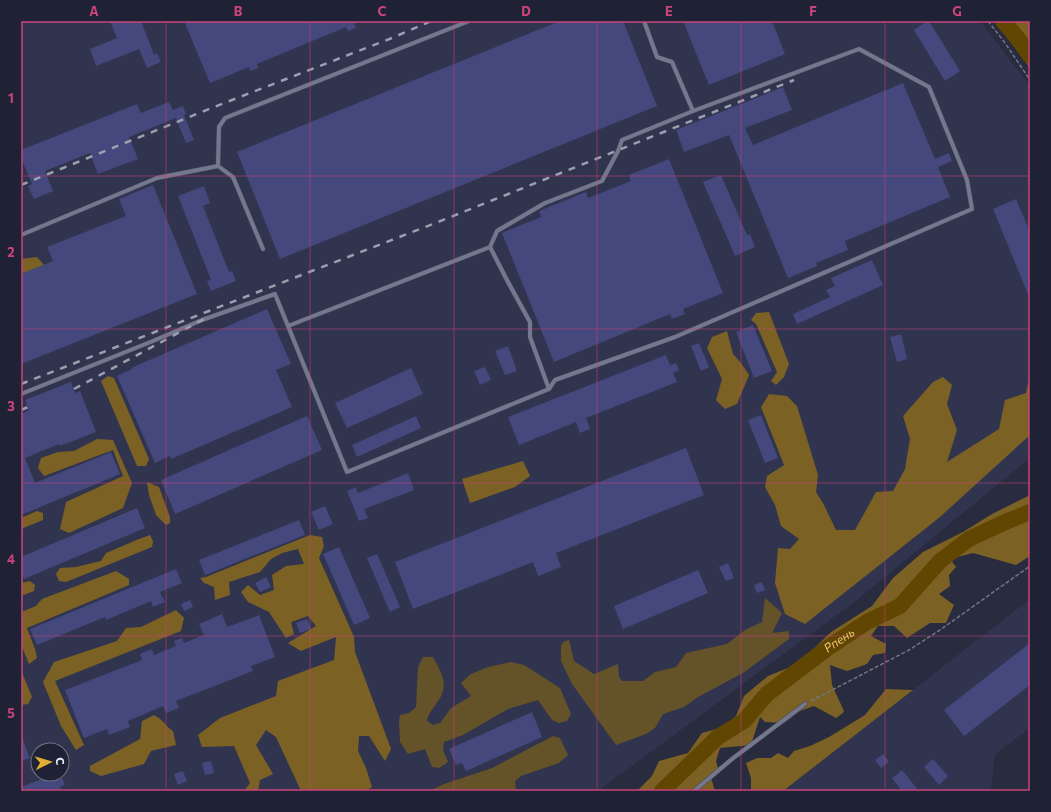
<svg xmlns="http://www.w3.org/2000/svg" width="1051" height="812" font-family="Commissioner,sans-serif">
<rect width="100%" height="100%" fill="#292b3f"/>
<!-- built -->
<path fill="#31344e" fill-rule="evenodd" d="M21,21h959l50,65v372l-173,142 -259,191h-577zM38,750h24v24h-24z
M1030,599v129l-35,26 -4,37h-208z"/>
<!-- green -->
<path fill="#645229" d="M765,598l17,15 -10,20 17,-2v8l-46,34 -45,24 -14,10 -21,7 -8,14 -9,6 -30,11 -44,-61 -11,-23v-15l2,-4 6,-2 5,21 20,13 24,-10 1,13 3,4h21l12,-9 21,-5 10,-14 41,-9 18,-14 17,-8z
M423,657h10c10,19 17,29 3,47 -4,6 -8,10 -9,17l6,4 7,-2 11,-15 20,-12 -10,-13 10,-9 17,-7 23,-5 13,3 36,23 11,26 -4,7 -8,2 -7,-3 -14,-20 -30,9 -45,26 -19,7 -1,8 5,12 -9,6 -7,-1 -7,-18 -17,5 -8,-12 -1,-21 1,-6 9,-2 7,-6 2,-40z
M553,736l7,2 8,17 -9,8 -38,13 -6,5 1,10h-87l15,-7 48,-16z"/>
<!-- forest -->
<path fill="#7c6125" d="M995,21h35v48l-3,-5z
M37,257l7,8 -23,9v-15z
M769,312l20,52 -5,13 -8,8 -5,-4 6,-9 -21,-48 -5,-4 5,-7z
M727,331l6,23 8,9 8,12 -12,29 -12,5 -9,-9 6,-21 -15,-31 5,-11z
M1030,375v60l-90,82 -135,107 -20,-10 -10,-31 3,-35 12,1 9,-10 -18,-13 -6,-21 -10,-18 2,-11 17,-11 -23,-58 8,-13 18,2 10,10 21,69 -2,17 8,13 12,25h19l21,-38 17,-1 12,-22 5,-30 -7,-23 30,-34 10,-5 9,8 -5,19 10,26 -10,32 52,-33 6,-29 21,-7z
M108,376l6,2 35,81 -3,7h-9l-36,-85z
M97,439l16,1 19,43 -9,25 -54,25 -9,-4 6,-27 57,-26 -10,-26 -69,26 -6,-8 3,-10 17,-6 16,-1z
M523,461l7,15 -15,11 -45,16 -8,-24z
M147,482l12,5 11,30v6l-4,2 -10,-10 -7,-20z
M1030,495v61l-14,9 -43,-12 -23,6 6,8 -7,8 1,11 -11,8 15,11 -8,18h-16l-23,15 -13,-12h-16l-7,10 15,8 -1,9 -12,2 -6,9 -20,7 -17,-6 2,20 12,26 -1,2 -7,5 -22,-12 -14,5 -16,12 -19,-1 -5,-5 -9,28 -31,3 -4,13 3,11 -8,6 4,13h-78l15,-15 7,-15 29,-8 14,-20 22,-6 12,-11 8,-20 24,-20 30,-12 33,-32 41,-26 21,-28 30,-26 40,-20 29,-18z
M37,511l6,2v7l-22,9v-11z
M150,535l3,6 -1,6 -86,35 -7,-1 -3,-7 4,-6 16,-1 25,-6 5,-8 33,-14z
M310,535l12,2 2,9 -5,12 35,79 1,15 36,97 -6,12 -16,-25h-10l-1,15 8,17 6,19 -6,4h-65l-25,-54 -10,-7 -10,15 17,29 -13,6 -2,11h-14l6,-8 -16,-37 -32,1 -4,-12 22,-17 56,-22 2,-15 56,-21 2,-23 -35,14 -13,-8 28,-17 -8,-10 -17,6 3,12 -8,4 -17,-26 -21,-10 -7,-10 7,-7 12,10 14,-5 -2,-15 14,-9 18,-2 -6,-15 -16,4 -11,6 -11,13 -31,10 1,13 -15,5 -1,-13 -10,-4 -4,-5 6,-1z
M116,571l13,8v6l-102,43 8,21 2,9 -8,6 -8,-20v-32l15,-6 6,-7z
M30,581l5,4 -1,6 -13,5v-13z
M176,610l8,8 -3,13 -126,50 29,64 -8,5 -15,-24 -18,-44 11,-20 63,-21 9,-13 15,-1z
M21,670l11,27 -4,7 -7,1z
M886,689l27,1 -130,101h-32v-13l-5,-15 11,-5h14l7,-5 10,5 6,-7 16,-5 19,-9 36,-22z
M154,715c10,5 10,10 19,16l3,14 -25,6 -7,13 -43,12 -11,-5v-5l50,-27 2,-18z"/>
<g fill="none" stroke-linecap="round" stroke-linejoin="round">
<!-- river -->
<g stroke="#604600" stroke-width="16">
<path d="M1003,21l17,20 10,15"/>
<path id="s1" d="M662,791l56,-54 26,-16 23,-27 62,-47 38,-25 33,-16 40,-45 29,-22 34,-16 27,-11"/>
</g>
</g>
<!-- building -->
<path fill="#44487c" d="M110,21h31l13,34 3,-2 4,9 -14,6 -8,-19 -43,17 -6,-17 27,-11z
M184,21h176l-6,3 2,4 -8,3 -2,-4 -89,37 1,4 -8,3 -1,-4 -39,16z
M560,21h63l34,85 -377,153 -43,-107z
M683,21h89l13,33 -76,31z
M927,21h2l31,50 -15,10 -31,-51z
M903,83l32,76 14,-6 3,8 -14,6 12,30 -105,44 3,9 -32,13 1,3 -29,12 -59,-143 -45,17 -8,-22 107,-43 9,23 -47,18 8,17z
M169,102l4,8 10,-4 3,8 -2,1 10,25 -8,3 -10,-25 -47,19 9,22 -40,15 -8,-21 -45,18 8,20 -19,8 -6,-13 4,-2 -11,-26v-8l116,-46 4,9z
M669,159l54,134 -40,16 2,5 -13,5 -2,-5 -116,48 -52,-129 39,-16 -2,-6 47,-19 2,6 43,-17 -2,-6z
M721,175l26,60 3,-1 5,13 -20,9 -32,-74z
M153,185l44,109 -176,70v-90l32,-13 -6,-14 79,-31 -7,-17z
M204,186l6,17 -7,3 26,66 3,-1 4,10 -25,10 -4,-10 4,-1 -33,-84z
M1016,199l14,33v67l-37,-90z
M872,260l11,25 -86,39 -4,-10 37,-17 -4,-7 9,-4 -4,-8z
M267,309l24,55 -15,6 16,37 -121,52 -1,-3 -15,7 -38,-87 15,-7 -1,-1z
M753,325l19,46 -18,7 -18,-46z
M901,334l6,25 -10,3 -7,-25z
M699,343l10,24 -8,4 -10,-25z
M508,346l9,25 -12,4 -10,-24z
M666,355l4,10 6,-2 3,7 -6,3 4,9 -91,36 4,11 -10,4 -4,-11 -57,23 -11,-28z
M485,367l6,13 -11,5 -6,-14z
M411,368l12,26 -76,34 -12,-25z
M71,382l4,11 5,-2 16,41 -36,14 -1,-2 -34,14 10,25 76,-31 9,22 -99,41v-101l8,-4 -4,-10z
M761,415l17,43 -13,5 -17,-43z
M307,416l15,34 -147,64 -14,-34z
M416,416l5,12 -64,29 -5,-12z
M686,448l18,47 -148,58 5,14 -23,9 -5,-14 -120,47 -18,-47z
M408,473l6,17 -50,19 4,9 -9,3 -12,-30 9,-4 2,6z
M325,506l8,18 -14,6 -8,-18z
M137,508l8,20 -121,51 -3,-7v-15z
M299,520l6,15 -100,40 -6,-15z
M339,547l31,71 -16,7 -31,-71z
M377,554l23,53 -10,5 -23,-54z
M728,563l6,15 -8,3 -7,-14z
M176,569l6,14 -22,9 5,10 -12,5 -2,-6 -45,19 -1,-3 -68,28 -7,-16z
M698,570l10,23 -85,36 -9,-23z
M266,577l5,10 -11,5 -5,-9z
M762,582l3,8 -8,3 -3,-8z
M190,600l3,7 -9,4 -3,-7z
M222,614l5,13 32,-12 16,42 -24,9 2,5 -77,30 3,7 -13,5 -3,-7 -35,15 2,6 -21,8 -2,-6 -23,9 -19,-48 77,-30 -2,-6 12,-5 2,6 22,-9 -2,-5 8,-3 2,5 20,-8 -5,-11z
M307,619l4,10 -11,4 -4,-10z
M1030,643v42l-66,51 -20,-26z
M532,712l10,25 -76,34 -4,-8 -6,2 -7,-16z
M21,735l9,23 -9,3z
M883,754l6,8 -8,6 -6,-8z
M933,759l15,17 -9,9 -15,-18z
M211,761l3,12 -9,2 -3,-12z
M902,770l17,21h-17l-10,-13z
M183,771l4,10 -9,4 -4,-11z
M55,774l3,6 4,-2 3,7 -5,2 2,4h-41v-4z"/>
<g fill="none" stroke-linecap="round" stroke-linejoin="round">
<defs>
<path id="lane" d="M218,166l1,-39 6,-9 244,-97
M21,235l136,-57 61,-12 15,11 30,72
M288,326l59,146 202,-83 -19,-52v-15l-22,-40 -18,-35
M549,389l6,-9 120,-43 297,-128 -5,-29 -38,-93 -70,-38 -166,62
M21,394l132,-53 49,-21 73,-26 13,32 202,-79 7,-16 48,-28 57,-22 16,-30 4,-11 71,-29 -21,-49 -15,-5 -13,-36
M694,791l38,-32 73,-55"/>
</defs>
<!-- lane casing -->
<use href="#lane" stroke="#474959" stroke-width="5"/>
<!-- path -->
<path stroke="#737586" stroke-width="1.5" stroke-dasharray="4 2" stroke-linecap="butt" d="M988,21l17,22 25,37
M811,701l98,-51 31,-20 90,-64"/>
<!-- lane -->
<use href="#lane" stroke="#74788f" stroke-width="4"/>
<!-- rail -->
<path stroke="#9d9faf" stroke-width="2.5" stroke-dasharray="7 7" stroke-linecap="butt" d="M21,185l193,-78 178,-69 39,-17
M21,384l417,-162 356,-142
M74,389l132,-71
M21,410l7,-3"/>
</g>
<!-- grid -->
<path fill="none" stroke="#cb437b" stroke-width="1" stroke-opacity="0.55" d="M166,21v770M310,21v770M454,21v770M597,21v770M741,21v770M885,21v770M21,176h1009M21,329h1009M21,483h1009M21,636h1009"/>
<g text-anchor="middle" stroke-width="4" stroke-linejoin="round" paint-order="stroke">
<!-- water labels -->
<g font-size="12" font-style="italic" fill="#eec66f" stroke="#1f2235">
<text dy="4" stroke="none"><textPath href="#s1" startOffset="234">Рпень</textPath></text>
</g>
</g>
<!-- border -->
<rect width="1051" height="812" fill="none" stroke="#1f2235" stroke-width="44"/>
<!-- north arrow -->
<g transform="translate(50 762) rotate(85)"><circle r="19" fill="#1f2235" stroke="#727485"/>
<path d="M0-3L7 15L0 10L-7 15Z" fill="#e1af34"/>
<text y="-6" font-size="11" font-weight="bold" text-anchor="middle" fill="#eef0fd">С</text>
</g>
<rect x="22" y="22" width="1007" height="768" fill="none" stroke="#cb437b" stroke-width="1.5"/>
<g font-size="13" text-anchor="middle" font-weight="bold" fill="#cb437b">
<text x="94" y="16">A</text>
<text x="238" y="16">B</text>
<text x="382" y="16">C</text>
<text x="526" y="16">D</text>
<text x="669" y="16">E</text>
<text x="813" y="16">F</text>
<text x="957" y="16">G</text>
<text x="11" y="103">1</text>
<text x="11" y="257">2</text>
<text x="11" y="411">3</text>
<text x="11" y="564">4</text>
<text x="11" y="718">5</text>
</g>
</svg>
